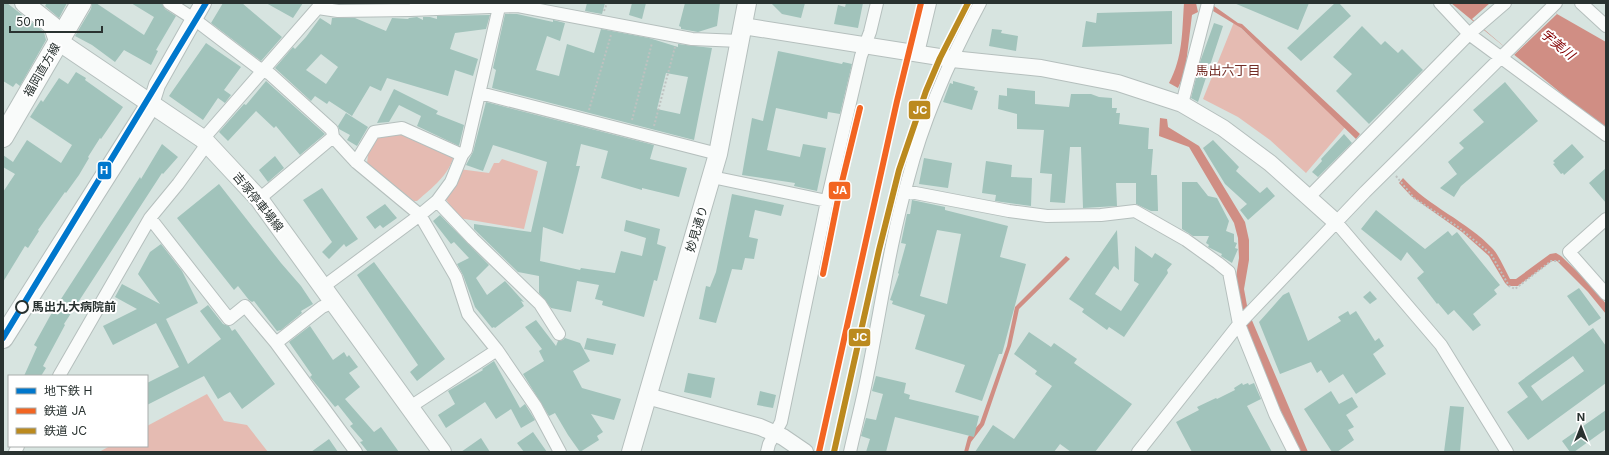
<svg xmlns="http://www.w3.org/2000/svg" width="1609" height="455" font-family="Inter,'Noto Sans JP',sans-serif">
<rect width="100%" height="100%" fill="#d7e4e0"/>
<!-- green -->
<path fill="#e5bbb2" d="M1234,22l113,103 -41,48 -36,-33 -32,-23 -35,-18z
M401,131l53,24c-5,20 -21,32 -37,46h-3l-47,-37 1,-10 8,-19z
M502,159l36,12 -14,58 -65,-11 -14,-20 14,-29 30,4 5,-10h5z
M207,394l17,27 23,4 21,27h-169l11,-6h37v-20z"/>
<!-- water -->
<path fill="#d08e84" d="M1184,3h12l2,9 -6,3 -7,57 -7,16 -9,-5c14,-26 13,-51 15,-80z
M1451,3h97l9,11 49,28v88z
M1214,6l24,17 4,1 118,110 -4,5 -115,-111 -28,-17z
M1160,118l7,1 1,8 31,19 46,76 4,18v20l-5,29 4,22 60,141h-9l-52,-117 -15,-50 4,-8 3,-19 -1,-20 -4,-15 -45,-76 -30,-11z
M1403,178c26,29 64,43 90,71 7,8 12,21 17,30h6l34,-25 6,-1 5,3 32,31 13,17v10l-18,-22 -31,-31h-5l-34,25h-10l-3,-3 -16,-27 -27,-24 -51,-36 -12,-13z
M1066,256l4,3 -51,50 -8,37 -27,79 -13,17 -3,10h-4l4,-15 12,-14 27,-77 8,-39z"/>
<!-- pier -->
<path fill="#d7e4e0" d="M1490,3h58l9,11 -43,41 -42,-36z"/>
<!-- building -->
<path fill="#a1c3bb" fill-rule="evenodd" d="M3,3h4l37,29 2,8 -26,46 -4,-3 -3,4 -10,-6z
M47,3h20l-8,15 -14,-12z
M92,3h4l48,32 10,-18 -23,-14h31l3,6 11,7 -20,34 2,1 -7,14 -27,-15 -9,12 -23,-17 -17,-9 16,-27z
M223,3h19l40,34 -21,24 -50,-38z
M266,3h37l-10,15z
M587,3h18l-3,11 -17,-3z
M632,3h14l-4,16 -13,-4z
M685,3h35l-3,23 -19,6 -17,-3v-2l-2,-1z
M771,3h34l-4,15 -19,-4z
M846,3h17l-5,25 -24,-4 4,-19 7,2z
M1234,3h75l-11,27z
M1335,3h4l12,13 -50,45 -14,-13z
M1172,11v33l-90,3 4,-26 10,2 1,-10z
M505,14h12l36,8v-2l12,3 -5,18 -13,-5 -11,34 23,6 8,-32 27,9 7,-24 48,9 29,9v-3l34,4 -18,92 -202,-52 4,-18 -3,-2zM666,73l22,4 -8,37 -23,-5z
M490,15l-4,14 -31,4 -5,16 28,10 -5,17 -18,-6 -7,26 -61,-18 -6,13 -11,-5 -18,30 -23,-15 -2,3 -12,-8 -4,5 -36,-33 18,-21 2,2 11,-12 14,-19 11,7 1,-7h23l31,13 6,-13 16,1 1,-1 8,-1 6,3v-3h7l7,2v-3zM321,54l17,13 -12,17 -20,-14z
M1214,23l9,3 -25,76 -7,-4 9,-36z
M1362,26l19,19 4,-4 13,12 4,-4 21,21 -54,54 -33,-33 16,-17 -19,-17z
M992,29l10,1 -1,3 17,3 -2,15 -27,-5z
M206,43l35,24 -17,23 7,5 -6,8 -7,-5 -15,22 -34,-24z
M778,51l64,13 1,-2 9,2 -12,50 -12,-2 -1,7 -51,-11 -9,42 33,7 3,-13 23,4 -9,43 -23,-5 1,-3 -53,-8 10,-57 11,3z
M76,72l10,6 -1,2 38,27 -22,32 -1,-1 -12,19 1,1 -10,17 -13,18 -1,-1 -27,38 1,1 -11,17 -3,-2 -22,36v-90l12,-18 -12,-7v-12l10,7 14,-22 34,23 11,-18 -42,-28 11,-17 2,2 16,-24 9,6z
M266,81l59,53 -25,21 -24,-29 -2,2 -18,-17 -28,30 -9,-9 25,-28 2,1z
M953,81l22,6 -1,3 4,1 -6,19 -29,-8 7,-19 3,1z
M1505,82l33,39 -77,65 -7,11 -14,-9 17,-14 -9,-12 16,-14 -5,-5 25,-21 -11,-12z
M1007,88l28,3v13l34,3 2,-13h20l8,3 13,1v10h5l-1,5h4l-1,11 30,4 -1,21h5l-2,26h6l1,36h-7l-15,-7v-21h-20l1,23 -34,2 -2,-61h-11l-5,56 -15,-1 2,-28 -12,-1 4,-43 -27,-1v-15l-19,-5 1,-14 8,1z
M394,89l44,22 -2,3 28,11 -5,21 -42,-20 4,-10 -22,-11 -10,17 -12,1z
M486,102l168,43 -4,14 37,9 -8,29 -37,-9v2l-41,-12 7,-27 -27,-7 -5,22h4l-17,68 -20,-7 -3,34 40,9 1,-2 34,5 6,-22 21,5 4,-18 -22,-7 2,-11 34,9 -3,15 9,3 -9,34 -3,-1 -10,37 -42,-12 1,-4 -8,-2 4,-14 -22,-4 -6,31 -20,-4 -12,-15v-17l-21,-4 -44,-43v-5l57,8 16,-70 -54,-17 -10,26 -17,-6 7,-13z
M346,113l22,14 -11,19 -10,-6 3,-5 -11,-6 -1,-3z
M1344,134l8,9 -34,34 -6,-5 10,-11 -1,-2z
M1213,140l26,27 -3,4 24,22 7,-6 8,9 -27,24 -8,-10 7,-6 -22,-20 -22,-36z
M162,144l16,13 -15,17 -1,-1 -98,151 1,1 -22,41 3,2 -5,8h-17l13,-29 -3,-2 16,-29 90,-139 1,2z
M1572,144l12,13 -20,18 -1,-2 -2,1 -8,-10 2,-1 -2,-2z
M275,156l9,12 -16,14 -9,-12z
M924,158l28,5 -4,25 -29,-4z
M986,161l26,4 -1,12 21,1 -1,28 -36,-5 1,-6 -14,-2z
M1606,168v35l-17,-20z
M1182,182h15l11,14 9,2 12,23 -3,10 8,3v8l3,1 -2,5 3,1 -6,14 -11,-7 1,-2 -14,-7 1,-2 -3,-2 3,-7h-16l-11,-7z
M219,184l62,79 20,23 12,18 -12,7 1,2 -21,17 -4,1 -23,-30 -2,1 -3,-2 -11,-14 -4,4 -57,-72z
M322,188l36,51 -12,8 -2,-3 -15,15 -7,-7 10,-10 -29,-42z
M732,194l52,11 -3,11 -26,-6 -6,27 9,2 -4,20 -9,-1 -3,12 -10,-1 -16,54 -17,-4 7,-33 4,1 6,-15z
M912,200l33,7v3l63,16 -8,31 26,7 -24,90h-3l-17,47 -27,-9 10,-27 -50,-16 10,-34 -33,-11 1,-3 -3,-1 9,-26 -1,-1 8,-29 -5,-1 6,-29h3zM937,230l24,4 -14,70 -27,-8z
M385,204l12,14 -14,10 -3,-3 -5,4 -9,-12z
M1376,210l49,39 23,-18 4,5 5,-4 43,53 -6,5 3,4 -24,20 8,11 -8,6 -19,-21 -6,5 -10,-12 -1,1 -20,-26 7,-6 -17,-20 -6,9 -40,-32z
M440,215l49,50 -13,13 11,17 18,-14 19,21 -3,-1 3,5 -29,22 -1,-1 -2,1 -17,-21 -12,-32 -6,-11 12,-6 -15,-16 -3,2 -18,-23z
M1117,230l2,40 -5,-4 -19,28 26,17 18,-27 -5,-3 1,-35 17,12 3,-5 17,11 -5,6 1,3 -44,64 -15,-10 -2,3 -25,-18 2,-3 -15,-10z
M161,244l21,27 16,32 -32,16 22,45 33,-25 -21,-28 8,-6 15,19 6,2 3,5 3,-2 40,55 -33,25 -12,-17 -12,7 -14,-23 -57,29v-22l32,-16 -23,-44 -43,22 -10,-19 34,-17 -22,-12 7,-13 38,20 -22,-30 12,-22z
M374,262l71,97 -28,22 -7,-9 8,-7 -61,-90z
M1579,288l22,30 -12,8 -22,-30z
M1370,291l7,8 -7,5 -7,-7z
M1289,292l19,49 33,-20 -3,-4 10,-6 2,4 6,-4 19,30 4,-3 5,8 -11,8 13,20 -30,20 -13,-20 -14,9 -8,-13 -4,3 -6,-11 -31,12 -21,-52 24,-27z
M536,320l20,26 2,-5 5,-1 2,-2 15,5 10,18 -17,10 9,17 39,11 -7,21 -23,-6 12,18 -6,4 2,4 -19,12 -12,-17 -13,-22 -6,3 -26,-42 21,-13 -5,-10 3,-2 -17,-22z
M310,326l23,34 11,-8 3,5 2,-2 9,12 -9,6 11,14 -15,12 29,33 7,-5 18,25h-31l-8,-10 3,-1 -13,-15 3,-2 -15,-19 -3,2 -25,-30 2,-2 -23,-33z
M1593,328l13,18v37l-78,57 -21,-28 21,-15 -10,-14zM1573,356l11,15 -42,30 -11,-15z
M1029,332l22,15 3,-4 23,16 -3,4 58,41 -37,48h-24l-11,-8 -6,8h-79l18,-27 21,14 38,-53 -17,-12 2,-3 -23,-17z
M587,338l29,6 -3,11 -29,-6z
M494,361l26,47 5,-4 10,16 -14,8 -10,-19 -15,10 -11,-17 -39,26 -8,-13 17,-11 -7,-13 35,-21 -1,-1z
M688,373l27,5 -4,20 -27,-6z
M876,376l30,7 -2,10 6,2 -1,4 70,17 -5,21 -79,-20 -9,35h-20l4,-13 -9,-3 5,-18 10,2 7,-26 -11,-3z
M1242,383l1,2 5,-2 1,2 5,-2 3,7 4,9 -14,7 25,46h-80l-16,-30 23,-12 -2,-3 19,-9 1,1 18,-9 -1,-2z
M760,391l16,4 -3,13 -16,-3z
M1331,391l8,13 13,-7 6,10 -12,8 8,12 -6,3 6,10 -17,12h-5l-28,-43z
M1450,406l14,1 -4,45h-16z
M1606,410v19l-32,23h-4l-8,-11z
M533,432l14,20h-23l-7,-9z
M481,438l9,14h-29z
M329,439l9,13h-27z"/>
<g fill="none" stroke-linecap="round" stroke-linejoin="round">
<defs>
<path id="minor" d="M169,3l25,16 63,48 13,7 62,56 1,7 23,25 64,53 36,62 12,37 29,36 -87,57
M1440,3l29,31 137,101
M1581,3l25,23
M318,8l20,3 72,-1 108,-4 174,33 48,2
M918,53l12,-50
M480,93l238,61
M1182,104l26,-101
M203,139l119,-136
M356,162l18,-30 28,-4 60,27
M712,177l115,24
M905,191l104,20 38,5 54,-1 34,-4 51,29 32,23 11,9 10,52 36,90 19,38
M1308,198l161,-164 36,-31
M259,199l74,-62
M437,201l36,38 67,65 19,30
M150,218l79,101 16,-13 31,37
M1606,219l-37,33 37,42
M1336,222l105,123 66,107
M323,287l97,-72 17,-14 14,-19 11,-27 4,-5 34,-147
M334,302l-12,5 -46,36 80,109
M497,350l39,57 24,45
M59,376l91,-158 28,-34 29,-40
M15,452l3,-6
M767,452l2,-8 12,-22 46,-221 34,-145 9,-24 7,-29
M850,452c6,-27 13,-53 18,-80 13,-64 22,-130 40,-193 16,-62 42,-120 72,-176
M1138,452l101,-128 126,-132 191,-189"/>
<path id="tertiary" d="M743,26l209,33 89,9 77,15 64,21 41,24 47,35 66,59
M151,104l6,-19 46,-82
M647,396l113,31 23,10 22,15"/>
<path id="secondary" d="M24,3l29,23 5,15 145,98 56,60 183,253
M631,452l87,-298 29,-151"/>
<path id="primary" d="M3,137l78,-134
M3,338l148,-234"/>
</defs>
<!-- minor casing -->
<use href="#minor" stroke="#b5bfbd" stroke-width="14"/>
<!-- tertiary casing -->
<use href="#tertiary" stroke="#b5bfbd" stroke-width="18"/>
<!-- secondary casing -->
<use href="#secondary" stroke="#b5bfbd" stroke-width="20"/>
<!-- primary casing -->
<use href="#primary" stroke="#b5bfbd" stroke-width="22"/>
<!-- path -->
<path stroke="#bec2c0" stroke-width="2" stroke-dasharray="2 2" stroke-linecap="butt" d="M604,11l3,-8
M589,110l22,-75
M632,120l20,-77
M654,126l21,-79
M1396,176l18,22 44,29 33,27 18,32 6,3 36,-28h9"/>
<!-- minor -->
<use href="#minor" stroke="#f9fbfa" stroke-width="12"/>
<!-- tertiary -->
<use href="#tertiary" stroke="#f9fbfa" stroke-width="16"/>
<!-- secondary -->
<use href="#secondary" stroke="#f9fbfa" stroke-width="18"/>
<!-- primary -->
<use href="#primary" stroke="#f9fbfa" stroke-width="20"/>
<defs>
<path id="rail-1" d="M823,274l16,-80 21,-86
M819,452l78,-351 24,-98"/>
<path id="rail-2" d="M834,452l45,-202 20,-80 27,-79 14,-33 28,-55"/>
</defs>
<!-- rail-1 casing -->
<use href="#rail-1" stroke="#fff" stroke-width="9"/>
<!-- rail-2 casing -->
<use href="#rail-2" stroke="#fff" stroke-width="9"/>
<!-- rail-1 -->
<use href="#rail-1" stroke="#f26522" stroke-width="6"/>
<!-- rail-2 -->
<use href="#rail-2" stroke="#bb8a1f" stroke-width="6"/>
<defs>
<path id="metro-1" d="M3,338l203,-335"/>
</defs>
<!-- metro-1 casing -->
<use href="#metro-1" stroke="#fff" stroke-width="9"/>
<!-- metro-1 -->
<use href="#metro-1" stroke="#07c" stroke-width="6"/>
</g>
<!-- markers -->
<circle fill="#fff" stroke="#293230" stroke-width="2" cx="22" cy="307" r="6"/>
<g text-anchor="middle" stroke-width="4" stroke-linejoin="round" paint-order="stroke">
<!-- street labels -->
<g font-size="12" fill="#293230" stroke="#fff">
<text transform="translate(42 70) rotate(-60)" y="4">福岡直方線</text>
<text transform="translate(258 202) rotate(51)" y="4">吉塚停車場線</text>
<text transform="translate(697 229) rotate(-73)" y="4">妙見通り</text>
</g>
<!-- stop labels -->
<g font-size="12" font-weight="bold" fill="#293230" stroke="#fff" text-anchor="start">
<text x="32" y="311">馬出九大病院前</text>
</g>
<!-- water labels -->
<g font-size="13" font-style="italic" fill="#840002" stroke="#fff">
<text transform="translate(1558 44) rotate(39)" y="5">宇美川</text>
</g>
<!-- neighbourhood labels -->
<g font-size="13" fill="#732e27" stroke="#fff">
<text x="1228" y="75">馬出六丁目</text>
</g>
</g>
<g stroke="#fff" stroke-width="1.5">
<rect x="908" y="100" width="23" height="20" rx="4" fill="#bb8a1f"/>
<rect x="97" y="161" width="15" height="19" rx="4" fill="#07c"/>
<rect x="828" y="181" width="23" height="19" rx="4" fill="#f26522"/>
<rect x="848" y="328" width="23" height="19" rx="4" fill="#bb8a1f"/>
</g>
<g font-size="11" text-anchor="middle" font-weight="bold" fill="#fff">
<text x="920" y="114">JC</text>
<text x="104" y="174">H</text>
<text x="840" y="194">JA</text>
<text x="860" y="341">JC</text>
</g>
<!-- border -->
<rect width="1609" height="455" fill="none" stroke="#293230" stroke-width="8"/>
<!-- legend -->
<rect x="8" y="375" width="140" height="72" fill="#ffffff" stroke="#a9adac"/>
<rect x="16" y="388" width="20" height="6" fill="#0077cc" stroke="#a9adac"/>
<text x="44" y="395" font-size="12" fill="#293230">地下鉄 H</text>
<rect x="16" y="408" width="20" height="6" fill="#f26522" stroke="#a9adac"/>
<text x="44" y="415" font-size="12" fill="#293230">鉄道 JA</text>
<rect x="16" y="428" width="20" height="6" fill="#bb8a1f" stroke="#a9adac"/>
<text x="44" y="435" font-size="12" fill="#293230">鉄道 JC</text>
<!-- north arrow -->
<g transform="translate(1581 427)" stroke="#ffffff" stroke-width="3" paint-order="stroke">
<path d="M0-3L7 15L0 10L-7 15Z" fill="#293230"/>
<text y="-6" font-size="11" font-weight="bold" text-anchor="middle" fill="#293230">N</text>
</g>
<!-- scale -->
<path d="M10 26v6h92v-6" fill="none" stroke="#293230" stroke-width="2"/>
<text x="16" y="26" font-size="12" fill="#293230" stroke="#ffffff" stroke-width="3" paint-order="stroke">50 m</text>
</svg>
